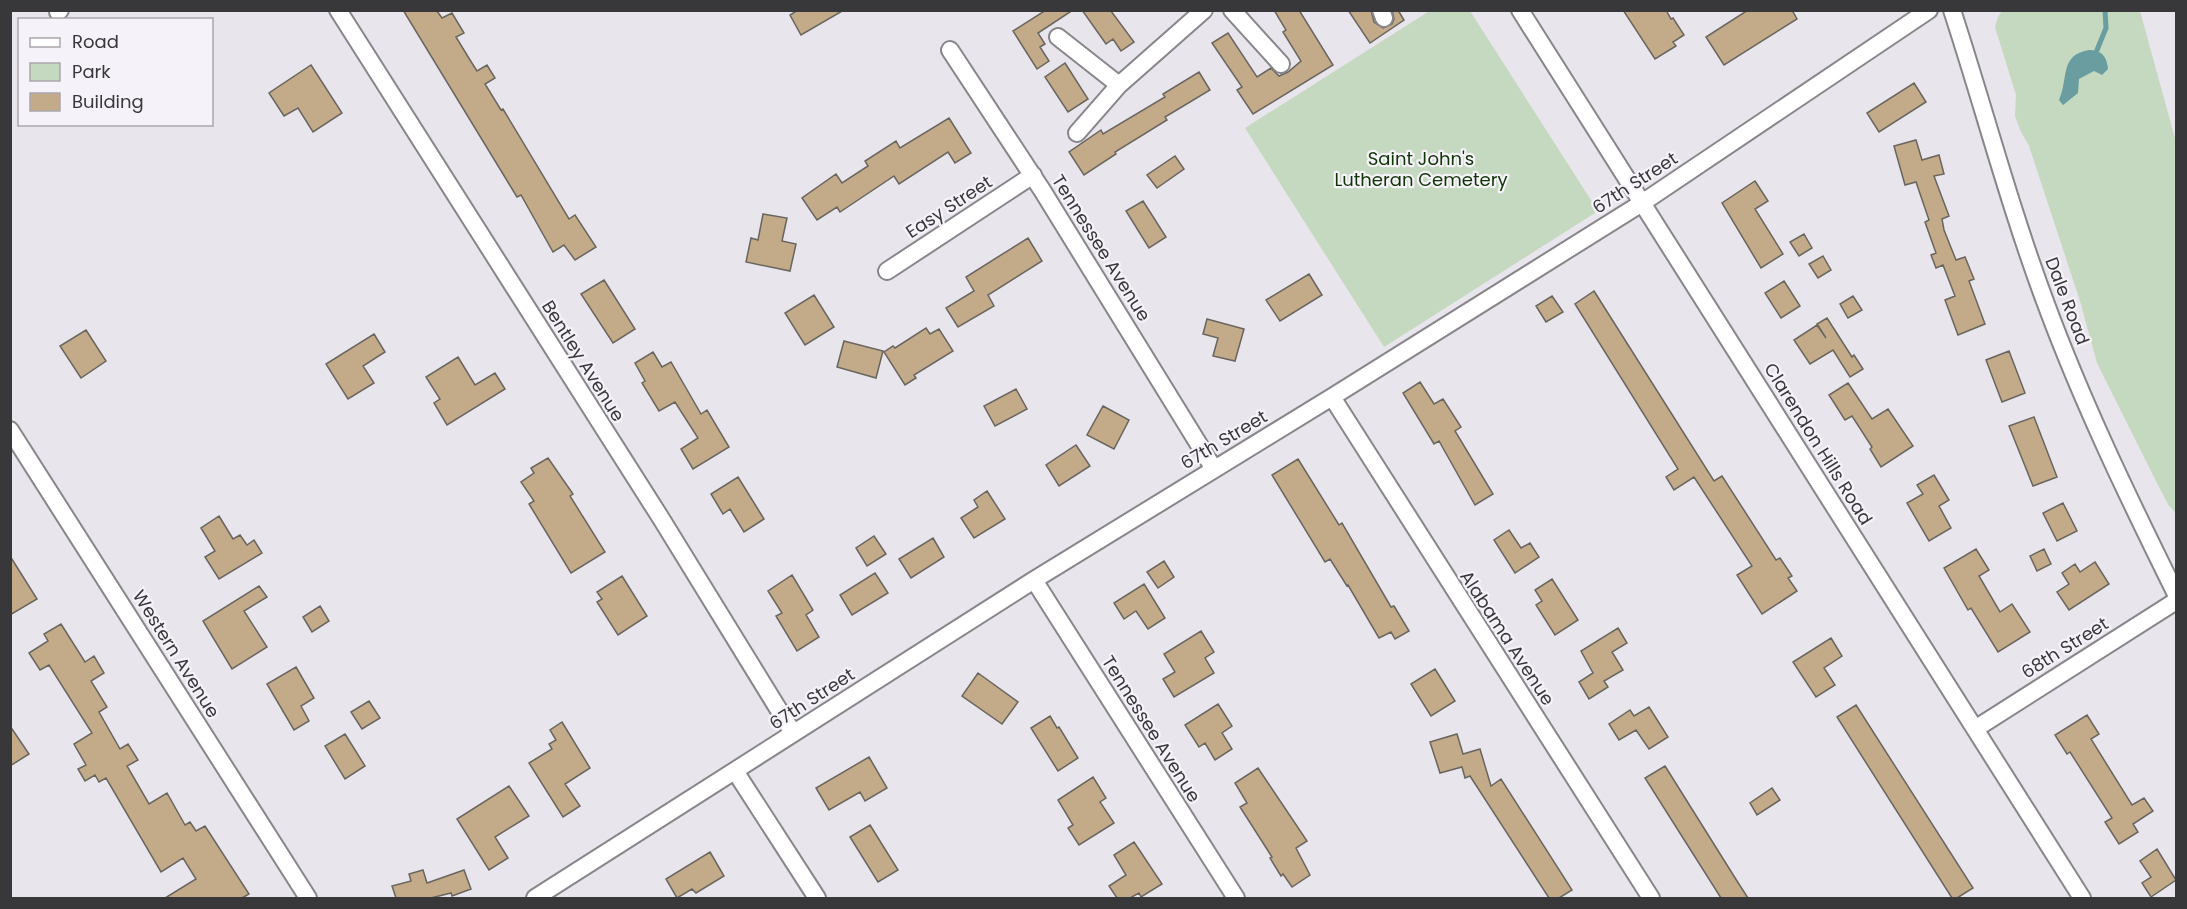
<svg xmlns="http://www.w3.org/2000/svg" width="2187" height="909" font-family="Poppins,sans-serif">
<rect width="100%" height="100%" fill="#e8e5ec"/>
<!-- green -->
<path fill="#c4d9bf" d="M1431,10l39,1 128,200 -214,136 -139,-219z
M2002,11h138l36,131v371l-7,-7 -8,-15 -64,-128 -17,-62 -51,-155 -8,-14 -6,-16 1,-21 -21,-68 3,-10z"/>
<!-- water -->
<path fill="#699da0" d="M2089,50c13,0 18,7 19,19l-6,6 -8,-4 -15,8 -1,14 -15,12 -4,-5c10,-22 0,-45 30,-50z"/>
<g fill="none" stroke-linecap="round" stroke-linejoin="round">
<!-- stream -->
<path stroke="#699da0" stroke-width="5" d="M2097,50l9,-22 -1,-18"/>
</g>
<!-- building -->
<path fill="#c3aa88" stroke="#69655f" stroke-width="1.5" d="M403,10l34,1 5,7 10,-5 12,20 -8,4 14,23 7,11 10,-6 8,13 -10,6 16,26 2,-1 66,110 6,-4 21,32 -21,13 -11,-15 -11,7 -32,-57 -4,2z
M798,10h46l-43,25 -11,-20z
M1046,10h27l-35,23 7,11 -5,3 9,14 -12,8 -24,-38z
M1082,10l29,1 23,31 -13,9 -8,-12 -7,5z
M1274,10h25l34,55 -80,49 -16,-24 5,-3 -30,-44 16,-10 29,44 14,-9 8,8 9,-4 13,-11 -18,-29 3,-2z
M1348,10h23l3,12 9,6 9,-4 2,-5 -2,-9h6l6,10 -34,23z
M1623,10h43l5,9 2,-1 11,17 -11,7 3,4 -21,13z
M1748,10h44l5,9 -73,46 -18,-28z
M1065,63l23,36 -20,13 -23,-35z
M311,65l31,48 -29,19 -15,-24 -14,8 -15,-23z
M1199,72l11,18 -45,27 2,3 -52,32 1,2 -32,21 -15,-23 32,-22 2,4 62,-37 -2,-3z
M1914,83l12,19 -47,30 -12,-19z
M949,118l22,35 -16,10 -7,-11 -49,32 -5,-8 -54,36 -3,-5 -20,13 -15,-22 34,-24 6,9 26,-17 -3,-5 31,-20 4,7z
M1916,140l6,20 17,-5 5,19 -10,2 15,40 -7,3 2,11 12,30 9,-3 9,22 -5,2 16,43 -27,11 -13,-35 10,-4 -12,-31 -7,3 -5,-13 5,-2 -11,-31 4,-2 -13,-38 -11,3 -11,-39z
M1175,156l9,13 -27,19 -10,-13z
M1755,181l13,20 -13,8 28,45 -22,14 -39,-65z
M1143,201l23,36 -17,11 -23,-37z
M763,214l24,4 -5,23 14,3 -6,27 -44,-9 5,-24 7,2z
M1804,234l8,14 -13,8 -9,-14z
M1028,238l14,23 -54,34 6,11 -36,21 -12,-19 28,-17 -8,-14z
M1823,256l8,14 -13,8 -9,-14z
M1309,274l13,21 -42,26 -14,-21z
M604,280l31,49 -22,14 -32,-49z
M1784,281l16,25 -19,12 -16,-25z
M1594,291l120,190 8,-5 54,84 4,-2 12,18 -4,2 9,13 -35,23 -25,-39 15,-9 -58,-89 -20,13 -8,-13 12,-8 -103,-165z
M814,295l20,32 -29,18 -20,-32z
M1552,296l11,16 -17,10 -10,-16z
M1853,296l9,14 -14,8 -8,-14z
M1827,318l25,39 2,-2 9,14 -13,8 -17,-27 -23,14 -16,-24 23,-15 9,13 -9,-14z
M1207,319l37,10 -9,32 -22,-5 5,-18 -15,-4z
M926,328l4,6 9,-5 14,22 -39,24 2,3 -11,7 -21,-33 9,-6 2,2z
M86,330l20,31 -25,17 -21,-32z
M374,334l11,18 -22,14 11,17 -26,16 -22,-35z
M844,341l39,10 -7,27 -39,-11z
M2009,351l16,42 -23,9 -16,-42z
M653,352l9,15 9,-5 30,52 6,-4 22,37 -36,22 -12,-20 17,-11 -23,-36 -16,9 -17,-28 3,-2 -10,-18z
M458,357l17,28 20,-12 10,16 -58,36 -13,-22 6,-4 -14,-22z
M1420,382l14,22 9,-5 18,28 -6,4 38,63 -18,11 -36,-64 -5,3 -31,-51z
M1848,383l24,36 16,-10 25,37 -32,21 -11,-18 2,-2 -20,-31 -7,4 -16,-25z
M1016,389l11,20 -32,17 -11,-20z
M1103,406l26,14 -15,29 -27,-14z
M2034,417l23,60 -24,9 -24,-60z
M1076,445l14,21 -31,20 -13,-21z
M548,458l25,36 -3,2 35,56 -34,21 -42,-69 5,-3 -13,-19 13,-9 -3,-5z
M1298,459l41,66 3,-2 49,84 3,-1 15,25 -14,8 -4,-7 -12,6 -31,-53 -1,1 -17,-27 -5,3 -53,-87z
M1934,475l15,25 -10,6 12,22 -22,13 -22,-38 16,-9 -6,-9z
M738,477l26,42 -20,13 -14,-23 -7,5 -12,-20z
M987,491l18,28 -31,19 -13,-20 17,-11 -4,-7z
M2063,503l14,28 -20,10 -14,-28z
M219,516l14,23 7,-4 7,10 7,-5 8,13 -43,26 -14,-22 10,-6 -14,-23z
M1509,530l12,18 9,-5 9,14 -24,16 -21,-33z
M874,536l12,18 -19,12 -11,-18z
M933,538l11,19 -33,21 -12,-19z
M1976,549l13,21 -10,6 21,36 12,-8 18,28 -32,20 -27,-44 -3,2 -24,-42z
M2044,549l7,15 -14,7 -7,-15z
M10,556l27,43 -27,16z
M1164,561l10,16 -16,11 -11,-16z
M2095,562l14,22 -40,26 -12,-18 12,-8 -7,-11 13,-9 5,8z
M875,573l13,20 -36,22 -12,-20z
M792,575l21,35 -7,5 13,22 -22,14 -21,-35 6,-3 -14,-22z
M622,576l25,40 -29,19 -21,-33 5,-3 -5,-7z
M1552,579l26,41 -23,15 -19,-30 6,-4 -7,-11z
M1144,584l21,34 -17,11 -12,-18 -12,8 -10,-16z
M259,586l8,11 -23,14 23,36 -35,22 -29,-48z
M320,606l9,15 -17,11 -9,-15z
M61,624l24,38 9,-6 10,17 -13,8 16,26 -8,5 21,37 8,-5 10,16 -11,6 22,38 18,-11 18,32 5,-3 6,9 9,-5 44,68 -7,4h-77l31,-19 -13,-21 -22,14 -55,-94 -7,4 -4,-7 -10,6 -7,-12 8,-4 -12,-21 18,-11 -43,-68 -9,5 -11,-17 19,-12 -4,-7z
M1618,628l9,15 -15,9 11,18 -19,11 4,6 -19,12 -10,-17 14,-9 -12,-22z
M1201,631l13,21 -9,6 9,15 -40,24 -11,-18 12,-7 -11,-18z
M1831,638l11,18 -18,12 11,17 -19,12 -23,-35z
M296,667l18,31 -13,8 8,15 -15,9 -27,-46z
M1435,669l20,32 -24,15 -20,-32z
M978,673l40,29 -16,22 -40,-28z
M369,701l11,17 -18,11 -11,-17z
M1218,704l14,22 -10,7 10,16 -17,11 -10,-17 -6,4 -14,-22z
M1856,705l117,183 -16,10h-5l-115,-181z
M1649,707l19,30 -19,12 -13,-19 -17,10 -10,-16 21,-14 4,6z
M2087,715l12,19 -8,5 41,66 12,-7 9,13 -20,13 5,8 -19,12 -14,-22 7,-4 -42,-66 -3,2 -12,-19z
M1050,716l7,12 2,-1 19,31 -20,13 -27,-43z
M562,722l28,46 -25,16 15,22 -17,11 -34,-54 23,-14 -3,-5 7,-4 -6,-10z
M10,726l19,28 -19,12z
M345,734l20,32 -20,13 -20,-33z
M1457,734l6,20 17,-5 11,37 10,-7 71,111 -13,8h-10l-79,-122 -5,2 -3,-11 -22,6 -10,-31z
M869,757l18,31 -22,13 -5,-9 -31,18 -13,-22z
M1665,766l72,115 11,17h-27l-76,-120z
M1258,768l49,73 -11,7 14,27 -18,12 -9,-13 -2,2 -11,-18 2,-1 -32,-50 7,-4 -12,-20z
M1093,777l13,21 -6,4 14,21 -35,22 -11,-17 5,-3 -15,-25z
M509,786l20,30 -34,21 13,21 -19,12 -32,-51z
M1772,788l8,12 -23,15 -7,-12z
M870,825l28,45 -20,12 -28,-45z
M1134,842l28,42 -21,13 -2,-4 -9,5h-13l-8,-12 17,-11 -12,-20z
M2157,849l19,31 -25,17 -9,-14 9,-6 -11,-16z
M710,852l14,24 -28,17 -4,-4 -15,9 -11,-19z
M423,870l4,13 37,-13 7,19 -19,7 -1,-3 -20,5h-35l-4,-12 19,-5 -2,-7z"/>
<g fill="none" stroke-linecap="round" stroke-linejoin="round">
<defs>
<path id="minor" d="M338,10l324,510 131,213
M1232,10l49,54
M1381,10l3,8
M1520,10l562,888
M1952,10c32,98 58,198 94,294 37,100 83,195 130,290
M58,12l2,-2
M1058,37l61,48
M950,50l92,140 172,279
M1077,133l42,-48 85,-75
M887,271l146,-96
M1332,397l319,501
M10,430l298,468
M1034,580l202,318
M1975,729l201,-128
M735,771l82,127
M535,898l499,-318 298,-183 310,-194 287,-193"/>
</defs>
<!-- minor casing -->
<use href="#minor" stroke="#88858b" stroke-width="20"/>
<!-- minor -->
<use href="#minor" stroke="#fff" stroke-width="16"/>
</g>
<g text-anchor="middle" stroke-width="4.5" stroke-linejoin="round" paint-order="stroke">
<!-- park labels -->
<g font-size="18" fill="#103505" stroke="#f6f2f9">
<text x="1421" y="165">Saint John's<tspan x="1421" dy="21">Lutheran Cemetery</tspan></text>
</g>
<!-- street labels -->
<g font-size="18" fill="#383739" stroke="#f6f2f9">
<text transform="translate(1635 183) rotate(-33)" y="6">67th Street</text>
<text transform="translate(949 207) rotate(-33)" y="6">Easy Street</text>
<text transform="translate(1101 248) rotate(58)" y="6">Tennessee Avenue</text>
<text transform="translate(2067 301) rotate(69)" y="6">Dale Road</text>
<text transform="translate(583 361) rotate(58)" y="6">Bentley Avenue</text>
<text transform="translate(1224 440) rotate(-31)" y="6">67th Street</text>
<text transform="translate(1818 444) rotate(58)" y="6">Clarendon Hills Road</text>
<text transform="translate(1507 638) rotate(57)" y="6">Alabama Avenue</text>
<text transform="translate(2065 648) rotate(-32)" y="6">68th Street</text>
<text transform="translate(176 654) rotate(58)" y="6">Western Avenue</text>
<text transform="translate(812 699) rotate(-33)" y="6">67th Street</text>
<text transform="translate(1151 729) rotate(58)" y="6">Tennessee Avenue</text>
</g>
</g>
<!-- border -->
<rect width="2187" height="909" fill="none" stroke="#383739" stroke-width="24"/>
<!-- legend -->
<rect x="18" y="18" width="195" height="108" fill="#f6f2f9" stroke="#aaa7ac" stroke-width="1.5"/>
<rect x="30" y="38" width="30" height="9" fill="#ffffff" stroke="#aaa7ac" stroke-width="1.5"/>
<text x="72" y="48" font-size="18" fill="#383739">Road</text>
<rect x="30" y="63" width="30" height="18" fill="#c4d9bf" stroke="#aaa7ac" stroke-width="1.5"/>
<text x="72" y="78" font-size="18" fill="#383739">Park</text>
<rect x="30" y="93" width="30" height="18" fill="#c3aa88" stroke="#aaa7ac" stroke-width="1.5"/>
<text x="72" y="108" font-size="18" fill="#383739">Building</text>
</svg>
